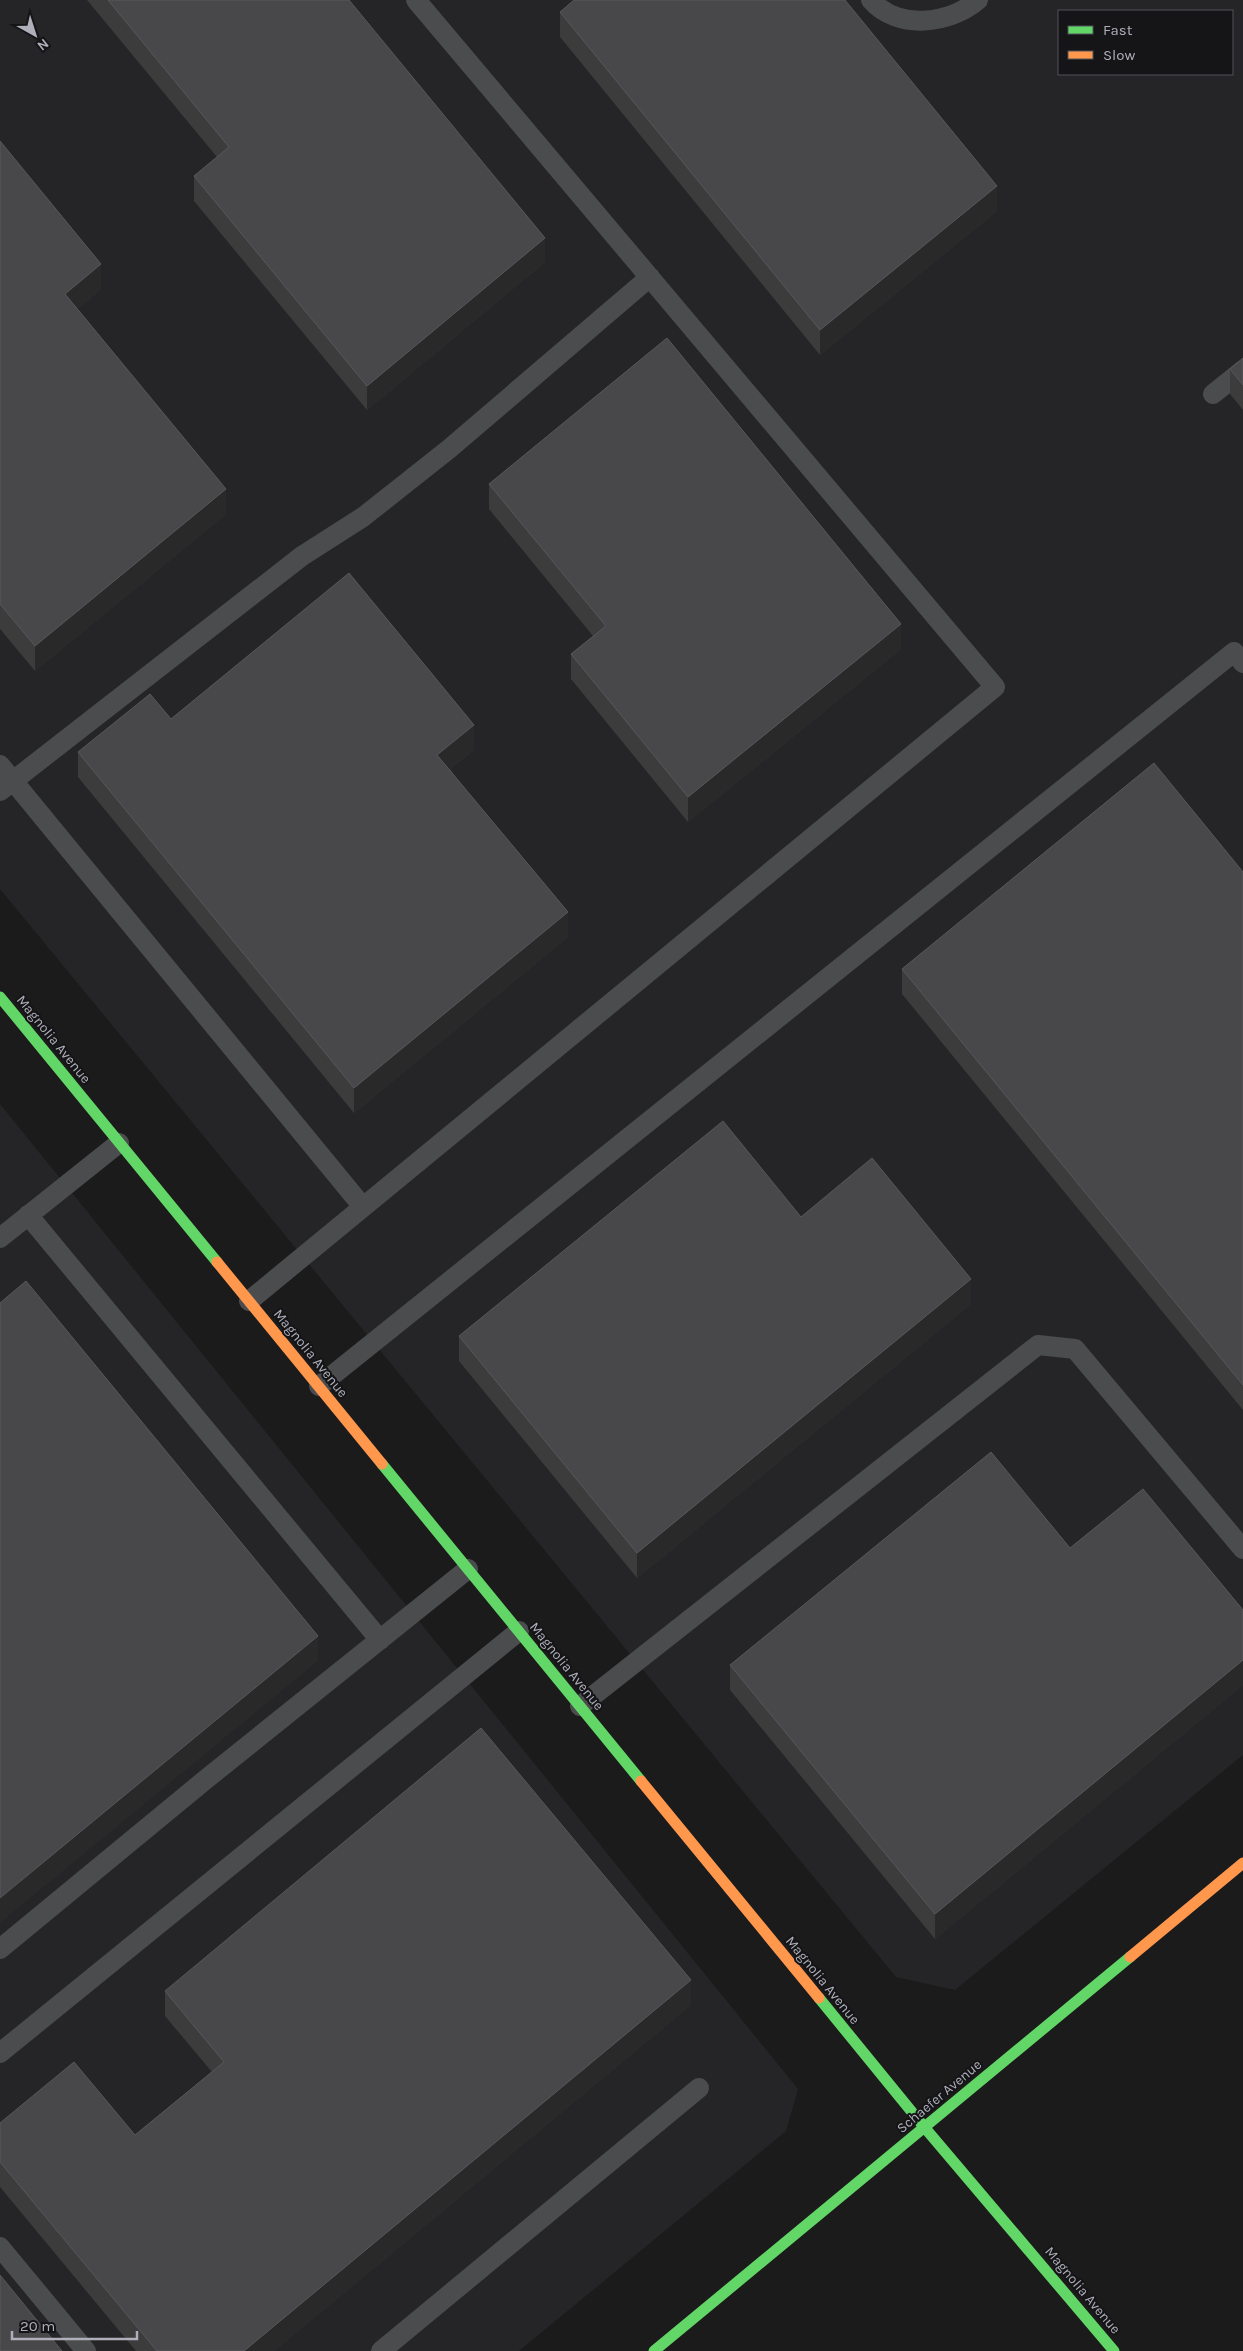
<svg xmlns="http://www.w3.org/2000/svg" width="1243" height="2351" font-family="Karla,sans-serif">
<rect width="100%" height="100%" fill="#1b1b1b"/>
<!-- built -->
<path fill="#252527" fill-rule="evenodd" d="M0,0h1243v1755l-288,235 -59,-13 -896,-1088zM1059,11h173v63h-173z
M0,1104l798,985 -12,42 -267,220h-519z"/>
<g fill="none" stroke-linecap="round" stroke-linejoin="round">
<!-- lane -->
<path stroke="#4b4c4e" stroke-width="20" d="M871,0c27,31 79,24 107,0
M1213,394l30,-24
M0,765l363,442
M0,791l302,-235 61,-39 86,-68 201,-172
M28,1215l352,425
M0,1238l119,-95
M249,1301l746,-614 -579,-687
M319,1386l915,-734 9,11
M580,1706l458,-361 37,4 168,200
M0,1949l205,-169 263,-211
M0,2053l519,-422
M0,2247l86,104
M381,2351l318,-263"/>
<!-- fast -->
<path stroke="#63d668" stroke-width="11" d="M0,997l217,265
M382,1464l259,317
M819,1998l106,130 189,223
M654,2351l476,-394"/>
<!-- slow -->
<path stroke="#ff974d" stroke-width="11" d="M217,1262l165,202
M641,1781l178,217
M1130,1957l113,-94"/>
</g>
<!-- wall -->
<path fill="#3c3c3c" d="M87,0h262l196,262 -178,148 -173,-209v-25l23,-19z
M560,12l437,199 -177,144 -260,-318z
M0,141l101,148 -24,20 149,205 -191,157 -35,-42z
M1243,358v52l-13,-16v-25z
M489,484l412,165 -213,173 -117,-143v-25l22,-18 -104,-127z
M171,719l303,31 -24,19 118,168 -214,176 -276,-336v-25z
M1243,872v538l-341,-416v-25z
M801,1217l170,87 -334,274 -178,-217v-25z
M1070,1548l173,62v75l-308,254 -205,-249v-25z
M165,1991l526,14 -417,346h-138l-136,-164v-64l135,12 77,-63 -47,-56z"/>
<!-- shaded-wall -->
<path fill="#292929" d="M997,186v25l-177,144v-25z
M545,238v24l-178,148v-24z
M101,264v25l-36,30v-25z
M226,489v25l-191,157v-25z
M901,624v25l-213,173v-25z
M474,725v25l-37,29v-24z
M568,912v25l-214,176v-25z
M971,1279v25l-334,274v-25z
M318,1636v25l-318,262v-25z
M1243,1660v25l-308,254v-25z
M691,1980v25l-417,346h-30z"/>
<!-- building -->
<path fill="#48484a" stroke="#58585c" d="M108,0h241l196,238 -178,148 -173,-210 35,-29z
M574,0h271l152,186 -177,144 -260,-318z
M0,141l101,123 -36,30 161,195 -191,157 -35,-42z
M667,338l234,286 -213,173 -117,-143 35,-28 -117,-142z
M1243,358v27l-13,-16z
M349,573l125,152 -37,30 131,157 -214,176 -276,-336 72,-58 21,25z
M1154,763l89,109v513l-341,-416z
M723,1121l78,96 71,-59 99,121 -334,274 -178,-217z
M26,1281l292,355 -318,262v-595z
M991,1452l79,96 73,-59 100,121v50l-308,254 -205,-249z
M481,1728l210,252 -447,371h-87l-157,-189v-39l74,-61 61,73 89,-73 -59,-71z
M0,2275l62,76h-62z"/>
<g text-anchor="middle" stroke-width="4" stroke-linejoin="round" paint-order="stroke">
<!-- street labels -->
<g font-size="14" fill="#aeafba" stroke="#151517">
<text transform="translate(54 1039) rotate(51)" y="5">Magnolia Avenue</text>
<text transform="translate(311 1353) rotate(51)" y="5">Magnolia Avenue</text>
<text transform="translate(567 1666) rotate(51)" y="5">Magnolia Avenue</text>
<text transform="translate(823 1980) rotate(51)" y="5">Magnolia Avenue</text>
<text transform="translate(939 2096) rotate(-40)" y="5">Schaefer Avenue</text>
<text transform="translate(1083 2290) rotate(50)" y="5">Magnolia Avenue</text>
</g>
</g>
<!-- legend -->
<rect x="1058" y="10" width="175" height="65" fill="#151517" stroke="#525358"/>
<rect x="1068" y="26" width="25" height="8" fill="#63d668" stroke="#525358"/>
<text x="1103" y="35" font-size="15" fill="#aeafba">Fast</text>
<rect x="1068" y="51" width="25" height="8" fill="#ff974d" stroke="#525358"/>
<text x="1103" y="60" font-size="15" fill="#aeafba">Slow</text>
<!-- north arrow -->
<g transform="translate(35 35) rotate(141)" stroke="#151517" stroke-width="4" paint-order="stroke">
<path d="M0-4L9 19L0 12L-9 19Z" fill="#aeafba"/>
<text y="-8" font-size="14" font-weight="bold" text-anchor="middle" fill="#aeafba">N</text>
</g>
<!-- scale -->
<path d="M12 2331v8h125v-8" fill="none" stroke="#aeafba" stroke-width="2.5"/>
<text x="20" y="2331" font-size="15" fill="#aeafba" stroke="#151517" stroke-width="4" paint-order="stroke">20 m</text>
</svg>
